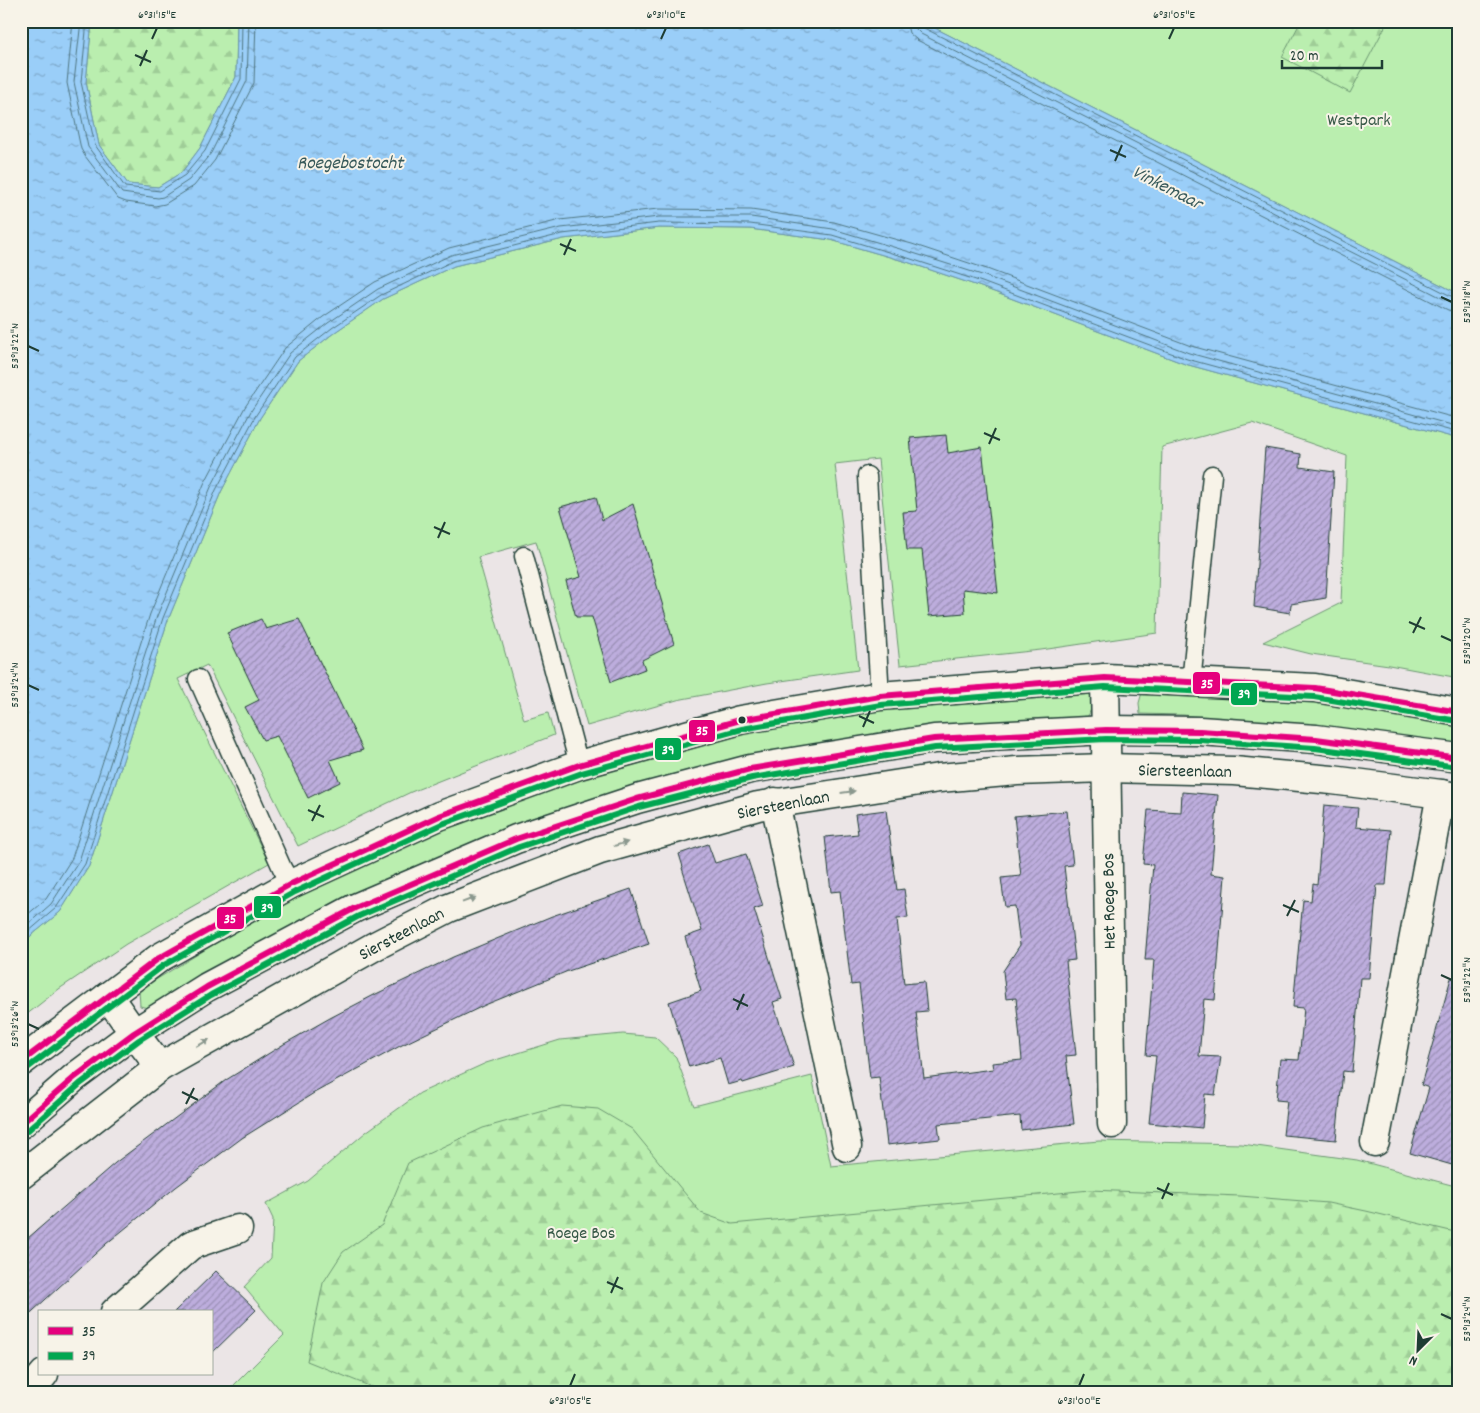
<svg xmlns="http://www.w3.org/2000/svg" width="1480" height="1413" font-family="Dekko,sans-serif">
	<style>
		.green { fill: #baeeaf; stroke: #6c9672 }
		.forest { fill: url(#forest-firs); stroke: #6c9672 }
		.water { fill: url(#water-ripples); stroke: #6994aa }
		.lines { fill: none; stroke-linecap: round; stroke-linejoin: round }
		.shore { stroke: #507782; stroke-width: 1 }
		.building { fill: url(#building-hatch); stroke: #1f3d34 }
		.service-casing { stroke: #1f3d34; stroke-width: 21 }
		.minor-casing { stroke: #1f3d34; stroke-width: 31 }
		.secondary-casing { stroke: #1f3d34; stroke-width: 31 }
		.service { stroke: #f7f3e8; stroke-width: 18 }
		.minor { stroke: #f7f3e8; stroke-width: 28 }
		.secondary { stroke: #f7f3e8; stroke-width: 28 }
		.bus-1-casing { stroke: #f7f3e8; stroke-width: 10 }
		.bus-2-casing { stroke: #f7f3e8; stroke-width: 10 }
		.bus-1 { stroke: #e5007d; stroke-width: 6 }
		.bus-2 { stroke: #00a651; stroke-width: 6 }
		.oneway { fill: #8b988e }
		.ticks { fill: none; stroke: #1f3d34; stroke-width: 2 }
		.bus-dot { fill: #1f3d34; stroke: #f7f3e8; stroke-width: 2 }
		.labels { text-anchor: middle; stroke-width: 4; stroke-linejoin: round; paint-order: stroke }
		.park-label { font-size: 18px; fill: #365846; stroke: #f7f3e8 }
		.street-label { font-size: 18px; fill: #1f3d34; stroke: #f7f3e8 }
		.water-label { font-size: 19px; font-style: italic; fill: #385a5b; stroke: #f7f3e8 }
		.line-badge { stroke: #f7f3e8; stroke-width: 2 }
		.badge-label { font-size: 14px; text-anchor: middle; font-weight: bold; fill: #fff }
		.neatline { fill: none; stroke: #1f3d34; stroke-width: 2 }
		.ticks-label { font-size: 12px; text-anchor: middle; fill: #1f3d34 }
	</style>
	<defs>
		<pattern id="forest-firs" width="22" height="20" patternUnits="userSpaceOnUse" patternTransform="scale(1.25)"><rect width="22" height="20" fill="#baeeaf"/><path d="M5 1l3.5 6h-7zM16 11l3.5 6h-7z" fill="#9fcd97"/></pattern>
		<pattern id="water-ripples" width="26" height="14" patternUnits="userSpaceOnUse" patternTransform="scale(1.25)"><rect width="26" height="14" fill="#9acef8"/><path d="M2 4q2-2 4 0t4 0M15 11q2-2 4 0t4 0" fill="none" stroke="#7da8ca"/></pattern>
		<pattern id="building-hatch" width="6" height="6" patternUnits="userSpaceOnUse" patternTransform="scale(1.25)"><rect width="6" height="6" fill="#bdaddd"/><path d="M-1 1l2-2M0 6l6-6M5 7l2-2" fill="none" stroke="#998eb4"/></pattern>
	</defs>
	<rect width="100%" height="100%" fill="#ebe5e6"/>
	<filter id="ink" filterUnits="userSpaceOnUse"><feTurbulence type="fractalNoise" baseFrequency=".02" numOctaves="2"/><feDisplacementMap in="SourceGraphic" scale="10" xChannelSelector="R" yChannelSelector="G"/><feConvolveMatrix kernelMatrix="1 2 1 2 8 2 1 2 1" color-interpolation-filters="sRGB"/></filter>
	<g filter="url(#ink)">
		<g class="green">
			<path d="M921,21H1459V294Z"/>
			<path d="M659,228L750,229L831,240L907,262L981,287L1185,364L1459,439V678L1389,665L1311,654L1263,642L1341,603L1347,456L1252,423L1162,447L1157,633L1041,650L900,665L878,459L835,464L858,670L767,683L677,700L587,726L536,541L478,557L524,720L548,713L554,735L411,792L298,846L207,665L178,679L269,863L126,944L59,989L21,1019V944L60,912L89,866L168,620L221,492L260,418L298,361L335,332L383,299L454,266L563,239Z"/>
			<path d="M1086,688C1094,698 1093,707 1087,718L1051,719L945,729L694,773L155,1010L140,1006L139,990L257,918L342,871L434,828L576,775L688,743L861,710Z"/>
			<path d="M1143,689L1303,697L1459,721V748L1306,726L1183,715L1140,714L1139,703Z"/>
			<path d="M623,1034L655,1037L676,1057L694,1106L812,1076L831,1166L1099,1141L1242,1144L1357,1160L1459,1187V1392H227L284,1335L244,1287L271,1258L273,1219L266,1204L308,1181L366,1132L420,1093L486,1063L560,1040Z"/>
		</g>
		<g class="forest">
			<path d="M92,21H237L236,77L200,148L182,172L158,187L128,184L99,145L86,82Z"/>
			<path d="M1301,21H1388L1350,93L1282,57Z"/>
			<path d="M562,1106L598,1109L632,1129L701,1213L732,1224L1090,1190L1240,1196L1328,1203L1366,1211L1459,1233V1392H384L307,1361L323,1283L343,1252L382,1225L408,1163L483,1128Z"/>
		</g>
		<path class="water" d="M21,21H92L86,82L99,145L128,184L158,187L182,172L200,148L236,77L237,21H921L1459,294V439L1185,364L981,287L907,262L831,240L750,229L659,228L563,239L454,266L383,299L335,332L298,361L260,418L221,492L168,620L89,866L60,912L21,944Z"/>
		<g class="lines">
			<g class="shore">
				<path d="M73,21L67,83L81,149L85,156L118,199L126,202L155,206L165,204L194,186L215,160L254,83L256,21"/>
				<path d="M81,21L74,82L88,147L122,193L158,198L163,197L189,180L211,153L247,81L249,21"/>
				<path d="M87,21L81,82L95,145L125,187L160,191L185,175L205,151L241,79L242,21"/>
				<path d="M906,21L909,33L917,40L1448,310L1459,312"/>
				<path d="M914,21L915,28L921,34L1452,303L1459,305"/>
				<path d="M920,21L921,25L924,28L1455,298H1459"/>
				<path d="M21,920L46,899L72,858L150,614L204,484L245,407L285,348L323,317L375,282L449,248L560,220L658,209L751,210L834,222L912,244L987,269L1191,346L1459,419"/>
				<path d="M21,930L51,904L79,861L157,616L211,487L251,411L290,353L328,323L378,289L451,255L561,228L659,217H751L833,229L910,252L985,276L1189,353L1459,427"/>
				<path d="M21,938L56,908L85,864L163,618L216,490L256,415L295,357L332,328L381,295L453,261L562,234L659,223L750,224L832,235L908,258L982,282L1187,359L1459,433"/>
			</g>
		</g>
		<g class="building">
			<path d="M946,435L948,453L982,447L998,593L963,589L965,613L929,616L922,550H907L903,512L917,511L910,438Z"/>
			<path d="M1265,448L1301,454L1300,467L1334,472L1326,598L1291,604L1290,613L1254,607Z"/>
			<path d="M596,497L602,520L633,504L674,644L642,660L645,669L611,682L592,617H576L566,581L581,577L560,507Z"/>
			<path d="M261,619L266,629L299,619L363,750L330,760L340,782L308,798L277,736L263,740L245,707L259,700L227,633Z"/>
			<path d="M1182,792L1218,795L1211,874L1225,876L1215,1000L1204,999L1199,1056L1221,1057L1215,1095L1205,1094L1202,1128L1149,1123L1156,1056L1146,1055L1154,960H1145L1153,865L1143,864L1148,810L1181,812Z"/>
			<path d="M1324,805L1358,808L1356,827L1391,830L1386,885H1377L1369,978H1360L1352,1072L1343,1071L1336,1140L1283,1135L1287,1101L1276,1100L1280,1059L1299,1060L1304,1008L1293,1007L1303,900L1311,901L1313,884L1317,885Z"/>
			<path d="M886,810L897,890L904,889L908,918L897,919L904,984L924,982L927,1011L916,1012L924,1078L993,1069L992,1063L1022,1060L1016,998L1006,999L1003,971L1020,945L1015,906L1005,907L1001,878L1021,876L1014,816L1067,811L1073,865L1064,866L1075,960L1066,961L1076,1055L1066,1056L1074,1124L1021,1130L1020,1116L938,1124L940,1139L887,1145L879,1077L870,1078L859,984L851,985L840,891L831,892L825,837L858,834L855,814Z"/>
			<path d="M708,844L715,863L746,854L763,906L754,909L782,999L773,1002L794,1067L743,1083L742,1081L728,1085L720,1058L689,1067L669,1002L701,991L685,937L702,931L682,868L683,867L679,854Z"/>
			<path d="M631,889L649,944L568,971L485,1005L400,1046L314,1093L242,1138L176,1187L106,1244L21,1322V1244L115,1163L226,1080L284,1044L330,1018L376,994L453,957L552,916Z"/>
			<path d="M1451,978L1459,979V1167L1410,1153L1429,1088L1421,1085Z"/>
			<path d="M216,1271L256,1310L211,1354V1312H174Z"/>
		</g>
		<g class="lines">
			<defs>
				<g id="service">
					<path d="M867,476L880,696"/>
					<path d="M524,556L579,765"/>
					<path d="M198,679L282,868L291,884"/>
					<path d="M1191,683L1212,475"/>
				</g>
				<g id="minor">
					<path d="M1105,678L1112,1124"/>
					<path d="M775,802L847,1147"/>
					<path d="M108,996L134,1033L160,1067"/>
					<path d="M1375,1142L1441,794"/>
					<path d="M21,1175L160,1067L375,946L449,908L600,850L758,806L939,778L1017,771L1106,768L1234,771L1332,780L1441,794L1459,798"/>
					<path d="M115,1312L191,1245L238,1229"/>
					<path d="M29,1392L44,1374"/>
				</g>
				<g id="secondary">
					<path d="M21,1062L159,958L291,884L439,816L579,765L740,720L880,696L1105,678L1315,688L1459,712"/>
					<path d="M21,1124L75,1077L134,1033L207,987L355,908L516,839L637,799L750,769L934,739L1106,730L1200,731L1316,739L1459,758"/>
				</g>
			</defs>
			<use href="#service" class="service-casing"/>
			<use href="#minor" class="minor-casing"/>
			<use href="#secondary" class="secondary-casing"/>
			<use href="#service" class="service"/>
			<use href="#minor" class="minor"/>
			<use href="#secondary" class="secondary"/>
			<defs>
				<g id="bus-1">
					<path d="M21,1062L159,958L291,884L439,816L579,765L740,720L880,696L1105,678L1315,688L1459,712"/>
					<path d="M21,1124L75,1077L134,1033L207,987L355,908L516,839L637,799L750,769L934,739L1106,730L1200,731L1316,739L1459,758"/>
				</g>
				<g id="bus-2">
					<path d="M26,1069L164,965L295,892L442,824L582,773L742,729L881,705L1105,687L1314,697L1458,721"/>
					<path d="M27,1131L80,1084L139,1040L211,995L359,916L519,847L639,807L752,778L935,748L1106,739L1200,740L1315,748L1458,767"/>
				</g>
			</defs>
			<use href="#bus-1" class="bus-1-casing"/>
			<use href="#bus-2" class="bus-2-casing"/>
			<use href="#bus-1" class="bus-1"/>
			<use href="#bus-2" class="bus-2"/>
		</g>
		<defs><path id="oneway-solid" d="M-6-.8H1V-3.2L6.5 0L1 3.2V.8H-6Z" transform="scale(1.25)"/></defs>
		<g class="oneway">
			<use href="#oneway-solid" transform="translate(848 792) rotate(-8)"/>
			<use href="#oneway-solid" transform="translate(621 844) rotate(-16)"/>
			<use href="#oneway-solid" transform="translate(469 900) rotate(-21)"/>
			<use href="#oneway-solid" transform="translate(203 1043) rotate(-29)"/>
		</g>
	</g>
	<path class="ticks" d="M152,39L157,28M661,39L666,28M1169,39L1174,28M135,55L151,62M140,66L147,50M1110,150L1126,157M1115,161L1122,145M560,244L576,251M564,255L571,239M1441,297L1452,302M28,346L39,351M984,433L1000,440M989,444L996,428M434,527L450,534M438,538L445,522M1409,622L1425,629M1413,633L1421,617M1441,636L1452,641M28,685L39,690M859,716L874,723M863,727L870,711M308,810L324,817M312,821L320,805M1283,905L1299,912M1287,916L1295,900M1441,975L1452,980M733,999L748,1006M737,1010L744,994M28,1024L39,1029M182,1092L198,1100M186,1104L194,1088M1157,1188L1173,1195M1162,1199L1169,1183M607,1282L623,1289M611,1293L618,1277M1441,1314L1452,1319M570,1386L575,1374M1079,1386L1084,1374"/>
	<circle class="bus-dot" cx="742" cy="720" r="4.5"/>
	<g class="labels">
		<g class="park-label">
			<text x="1359" y="125">Westpark</text>
			<text x="581" y="1238">Roege Bos</text>
		</g>
		<g class="street-label">
			<text transform="translate(1185 770) rotate(1)" y="6">Siersteenlaan</text>
			<text transform="translate(783 804) rotate(-11)" y="6">Siersteenlaan</text>
			<text transform="translate(1108 901) rotate(-91)" y="6">Het Roege Bos</text>
			<text transform="translate(401 933) rotate(-28)" y="6">Siersteenlaan</text>
		</g>
		<g class="water-label">
			<text x="350" y="168">Roegebostocht</text>
			<text transform="translate(1168 186) rotate(27)" y="7">Vinkemaar</text>
		</g>
	</g>
	<g class="line-badge">
		<rect x="1192" y="671" width="29" height="24" rx="5" fill="#e5007d"/>
		<rect x="1230" y="682" width="28" height="24" rx="5" fill="#00a651"/>
		<rect x="688" y="719" width="28" height="24" rx="5" fill="#e5007d"/>
		<rect x="654" y="737" width="28" height="24" rx="5" fill="#00a651"/>
		<rect x="253" y="895" width="29" height="24" rx="5" fill="#00a651"/>
		<rect x="216" y="906" width="29" height="24" rx="5" fill="#e5007d"/>
	</g>
	<g class="badge-label">
		<text x="1207" y="688">35</text>
		<text x="1244" y="698">39</text>
		<text x="702" y="735">35</text>
		<text x="668" y="754">39</text>
		<text x="267" y="912">39</text>
		<text x="230" y="923">35</text>
	</g>
	<rect width="1480" height="1413" fill="none" stroke="#f7f3e8" stroke-width="55"/>
	<rect x="38" y="1310" width="175" height="65" fill="#f7f3e8" stroke="#a1aaa0"/>
	<rect x="48" y="1327" width="25" height="8" fill="#e5007d" stroke="#a1aaa0"/>
	<text x="82" y="1336" font-size="15" fill="#1f3d34">35</text>
	<rect x="48" y="1352" width="25" height="8" fill="#00a651" stroke="#a1aaa0"/>
	<text x="82" y="1360" font-size="15" fill="#1f3d34">39</text>
	<g transform="translate(1418 1350) rotate(204)" stroke="#f7f3e8" stroke-width="4" paint-order="stroke">
	<path d="M0-4L9 19L0 12L-9 19Z" fill="#1f3d34"/>
	<text y="-8" font-size="14" font-weight="bold" text-anchor="middle" fill="#1f3d34">N</text>
	</g>
	<path d="M1282 60v8h100v-8" fill="none" stroke="#1f3d34" stroke-width="2.5"/>
	<text x="1290" y="60" font-size="15" fill="#1f3d34" stroke="#f7f3e8" stroke-width="4" paint-order="stroke">20 m</text>
	<rect x="28" y="28" width="1424" height="1358" class="neatline"/>
	<g class="ticks-label">
		<text x="157" y="18">6°31'15"E</text>
		<text x="666" y="18">6°31'10"E</text>
		<text x="1174" y="18">6°31'05"E</text>
		<text transform="translate(1466 302) rotate(-90)" y="4">53°13'18"N</text>
		<text transform="translate(14 346) rotate(-90)" y="4">53°13'22"N</text>
		<text transform="translate(1466 641) rotate(-90)" y="4">53°13'20"N</text>
		<text transform="translate(14 685) rotate(-90)" y="4">53°13'24"N</text>
		<text transform="translate(1466 980) rotate(-90)" y="4">53°13'22"N</text>
		<text transform="translate(14 1024) rotate(-90)" y="4">53°13'26"N</text>
		<text transform="translate(1466 1319) rotate(-90)" y="4">53°13'24"N</text>
		<text x="570" y="1404">6°31'05"E</text>
		<text x="1079" y="1404">6°31'00"E</text>
	</g>
</svg>
